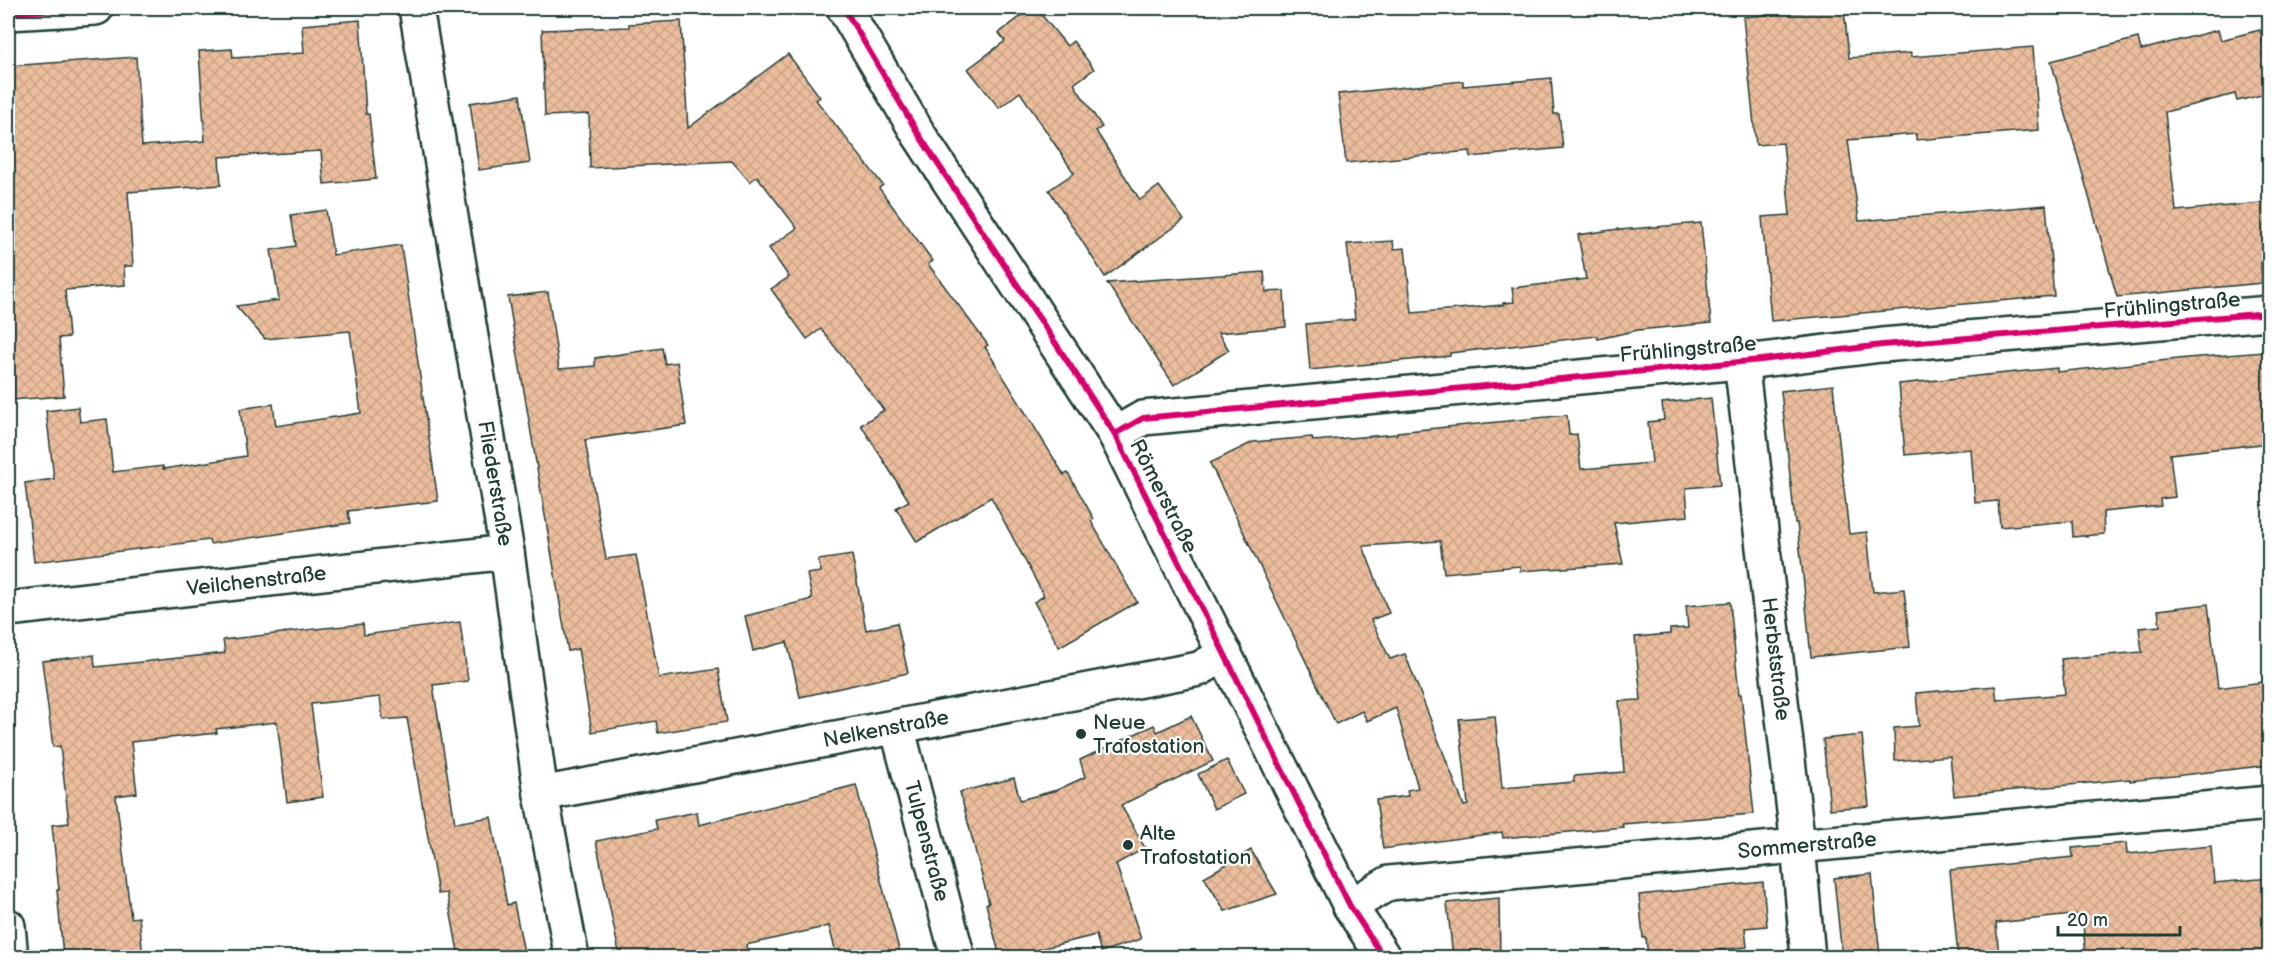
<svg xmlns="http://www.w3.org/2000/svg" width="2277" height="965" font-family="'Balsamiq Sans',sans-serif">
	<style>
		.building { fill: url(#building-cross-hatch); stroke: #1f3d34; stroke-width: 1.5 }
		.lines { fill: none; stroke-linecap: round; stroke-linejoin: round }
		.street-casing { stroke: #1f3d34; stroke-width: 38 }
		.secondary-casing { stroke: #1f3d34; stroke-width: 38 }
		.street { stroke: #fff; stroke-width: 33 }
		.secondary { stroke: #fff; stroke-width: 33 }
		.cycleway-casing { stroke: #fff; stroke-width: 10 }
		.cycleway { stroke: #d6006c; stroke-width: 6 }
		.poi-dot { fill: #1f3d34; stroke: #fff; stroke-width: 2 }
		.labels { text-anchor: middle; stroke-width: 4.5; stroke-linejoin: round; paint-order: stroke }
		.street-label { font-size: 21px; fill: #1f3d34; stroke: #fff }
		.poi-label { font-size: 21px; fill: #1f3d34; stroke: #fff; text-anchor: start }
	</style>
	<defs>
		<pattern id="building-cross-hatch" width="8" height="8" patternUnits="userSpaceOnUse" patternTransform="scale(1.5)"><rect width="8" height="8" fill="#ecbd9d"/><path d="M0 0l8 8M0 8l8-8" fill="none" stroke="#caa388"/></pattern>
	</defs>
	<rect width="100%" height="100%" fill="#fff"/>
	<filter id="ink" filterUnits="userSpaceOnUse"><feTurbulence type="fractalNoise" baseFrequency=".0167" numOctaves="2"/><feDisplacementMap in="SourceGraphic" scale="12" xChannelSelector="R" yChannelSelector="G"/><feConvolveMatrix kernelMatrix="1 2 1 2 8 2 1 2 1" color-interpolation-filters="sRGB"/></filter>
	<g filter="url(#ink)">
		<g class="building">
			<path d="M1032,8H1036L1067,46L1073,41L1094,69L1074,84L1102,127L1096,131L1140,200L1159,186L1184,220L1105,277L1049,190L1074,173L1020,92L999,108L968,69L1005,41L999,33Z"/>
			<path d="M1844,8L1849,58L1911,53V57L2033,47L2039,130L1916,140V134L1848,140L1859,221L2046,205L2054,296L1771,321L1762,217L1790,215L1783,143L1756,145L1743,17Z"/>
			<path d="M360,20L366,114H369L376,179L324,184L321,151L219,157L221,185L128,192L133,266H124L125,285L65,290L69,337L59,338L64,396L11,400L8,360V342H11L8,302V66L136,57L142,146L205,141L199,51L232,49L233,58L304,53L302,25Z"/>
			<path d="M681,21L688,128L788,54L820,97L816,100L883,185L879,188L933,261L928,264L988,345L985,347L1064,475L1068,473L1094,519L1091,521L1137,602L1059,647L1034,602L1044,596L991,497L917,542L896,508L909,501L861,425L884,410L821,329L807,339L771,289L789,277L769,248L797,228L757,176L750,182L732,161L590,168L589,114L545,116L542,30L629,27V24Z"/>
			<path d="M2218,30L2221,40L2260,30L2270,66V93L2237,101L2235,94L2165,112L2176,211L2270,202V236H2265L2267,263H2261L2262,283L2117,297L2051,61L2138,38L2141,50Z"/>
			<path d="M1551,78L1554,114H1559L1563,148L1471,157L1470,151L1346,163L1338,94L1463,81V86Z"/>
			<path d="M520,95L530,163L479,170L470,103Z"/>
			<path d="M326,210L333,255L401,245L438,501L348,511L350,523L210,544L209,540L34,562L25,483L54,479L46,411L78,407L80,422L107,419L113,472L163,466V469L246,456L240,409L273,404L276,426L361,413L350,331L265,339L236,306L279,300L271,250L296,246L291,215Z"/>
			<path d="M1701,223L1711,323L1638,330L1598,339L1597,336L1450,353V356L1310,370L1306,324L1355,319L1347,244L1393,241L1394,249L1405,248L1412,313L1503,305V303L1514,302L1512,288L1586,279L1578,235L1618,229L1619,230Z"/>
			<path d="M1264,272L1266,292L1284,291L1286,327L1218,333L1229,350L1174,385L1107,283Z"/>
			<path d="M548,292L559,369L595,366V358L662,348L665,364L677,362L686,425L585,440L606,559L636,555L659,678L718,669L727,722L658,733L656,721L592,732L578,649L568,651L508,297Z"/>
			<path d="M2265,352L2270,405V443L2170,454L2175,497L2160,499L2161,506L2103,512L2104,534L2073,537L2072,521L2000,527L1998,501L1975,503L1971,449L1905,455L1899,384L2057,368V372L2187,358Z"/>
			<path d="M1833,385L1849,534L1867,532L1873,592L1904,589L1910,647L1811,657L1803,576L1797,523H1795L1781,391Z"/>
			<path d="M1711,398L1720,485L1686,488L1688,516L1614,523L1623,564L1520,571V566L1444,573L1440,541L1363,546L1389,613L1371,620L1390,659L1405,654L1464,806L1468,805L1459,719L1495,716L1502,788L1574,782V776L1624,772L1619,701L1641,700L1635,637L1670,634V629L1688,628L1686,606L1730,602L1739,694H1741L1754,814L1622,824L1623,827L1503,838L1502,832L1383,849L1376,800L1408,796L1407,790L1418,788L1396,708L1367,721L1362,711L1336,724L1210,463L1253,442L1312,437L1313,441L1397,434V432L1567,415L1569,435L1577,434L1581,469L1652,463L1648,422L1664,420L1662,403Z"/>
			<path d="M852,555L866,630L897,623L908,673L800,697L787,642L753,651L745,616L812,599L807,574L821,572L818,560Z"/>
			<path d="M2208,604L2218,688L2270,681V765L2130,781V779L1954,796L1950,756L1895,761L1894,728L1919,726L1916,693L1995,686L1997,700L2065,694L2061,659L2142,652L2139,628L2160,626L2158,610Z"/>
			<path d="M460,622L468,681L433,685L455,823L491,817L507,905L514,903L525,957H459L447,893L438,894L407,718L383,720L380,697L311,704L323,797L287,802L277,722L216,729L217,733L131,742L137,793L116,796L131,918L139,917L143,957H63L57,890H59L52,825L69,823L60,746L53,747L42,661L94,655L95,667L225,653L223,640L315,629L363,624L364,635Z"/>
			<path d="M1191,716L1213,761L1121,805L1145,848L1116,864L1141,939L1101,952L1096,935L1008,957H1000L986,904L989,903L960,792L1014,778L1020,800L1057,790L1085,777L1080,760L1154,725L1157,732Z"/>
			<path d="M1862,735L1869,806L1830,809L1823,739Z"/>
			<path d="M1227,760L1244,794L1214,809L1198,774Z"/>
			<path d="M856,785L901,957H837L829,926L746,945L749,957H620L596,841L657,829L655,820L697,812L699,825Z"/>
			<path d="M2126,843L2127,854L2211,846L2214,883L2270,878V957H2086L2082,914L1996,923L1999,957H1958L1950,870L2073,857L2072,848Z"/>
			<path d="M1251,850L1277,894L1225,911L1204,877Z"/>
			<path d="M1872,874L1880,957H1842L1834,878Z"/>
			<path d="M1763,882L1767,926L1745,928L1747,947L1648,957L1646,938H1643L1639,895Z"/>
			<path d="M1499,898L1500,957H1453L1447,903Z"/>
		</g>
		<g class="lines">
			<defs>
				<g id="street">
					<path id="s1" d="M416,8L507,552L541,794L572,958"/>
					<path d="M8,13L96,8"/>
					<path id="s2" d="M1741,361L1798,845L1808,958"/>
					<path d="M1115,434L1143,418L1761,360L1882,345L2270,313"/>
					<path id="s3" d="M8,609L507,552"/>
					<path id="s4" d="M897,727L958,958"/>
					<path id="s5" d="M541,794L1199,669L1225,654"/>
					<path id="s6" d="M1350,906L1389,883L2270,803"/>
					<path d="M8,926L11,958"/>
				</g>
				<path id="secondary" d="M844,8L919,135L1115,434L1350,906L1384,958"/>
			</defs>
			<use href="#street" class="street-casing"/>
			<use href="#secondary" class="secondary-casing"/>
			<use href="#street" class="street"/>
			<use href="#secondary" class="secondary"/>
			<defs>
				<g id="cycleway">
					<path d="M844,8L919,135L1115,434L1350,906L1384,958"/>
					<path d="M8,13L96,8"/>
					<path d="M1115,434L1143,418L1761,360L1882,345L2270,313"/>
				</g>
			</defs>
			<use href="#cycleway" class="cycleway-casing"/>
			<use href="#cycleway" class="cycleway"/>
		</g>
	</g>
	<g class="poi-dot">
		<circle cx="1081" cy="734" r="6"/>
		<circle cx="1128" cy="845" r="6"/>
	</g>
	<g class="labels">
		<g class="street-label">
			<text transform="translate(2172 305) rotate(-5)" y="7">Frühlingstraße</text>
			<text transform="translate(1688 349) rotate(-5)" y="7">Frühlingstraße</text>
			<text dy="7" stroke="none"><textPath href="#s1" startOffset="482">Fliederstraße</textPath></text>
			<text transform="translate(1164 496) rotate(63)" y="7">Römerstraße</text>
			<text dy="7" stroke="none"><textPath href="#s3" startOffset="250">Veilchenstraße</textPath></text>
			<text dy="7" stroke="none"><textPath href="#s2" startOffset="300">Herbststraße</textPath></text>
			<text dy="7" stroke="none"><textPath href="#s5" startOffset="351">Nelkenstraße</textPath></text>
			<text dy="7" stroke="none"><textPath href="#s4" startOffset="118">Tulpenstraße</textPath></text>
			<text dy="7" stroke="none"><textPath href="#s6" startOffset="465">Sommerstraße</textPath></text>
		</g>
		<g class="poi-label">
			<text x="1093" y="729">Neue<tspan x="1093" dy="24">Trafostation</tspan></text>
			<text x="1140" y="840">Alte<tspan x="1140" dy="24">Trafostation</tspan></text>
		</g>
	</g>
	<rect width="2277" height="965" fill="none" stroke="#fff" stroke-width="30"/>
	<rect x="15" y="15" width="2247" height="935" fill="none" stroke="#1f3d34" stroke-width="2" filter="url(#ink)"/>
	<path d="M2058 926v9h122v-9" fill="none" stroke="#1f3d34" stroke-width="3"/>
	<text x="2067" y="926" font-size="18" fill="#1f3d34" stroke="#ffffff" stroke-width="4.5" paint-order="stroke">20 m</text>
</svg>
